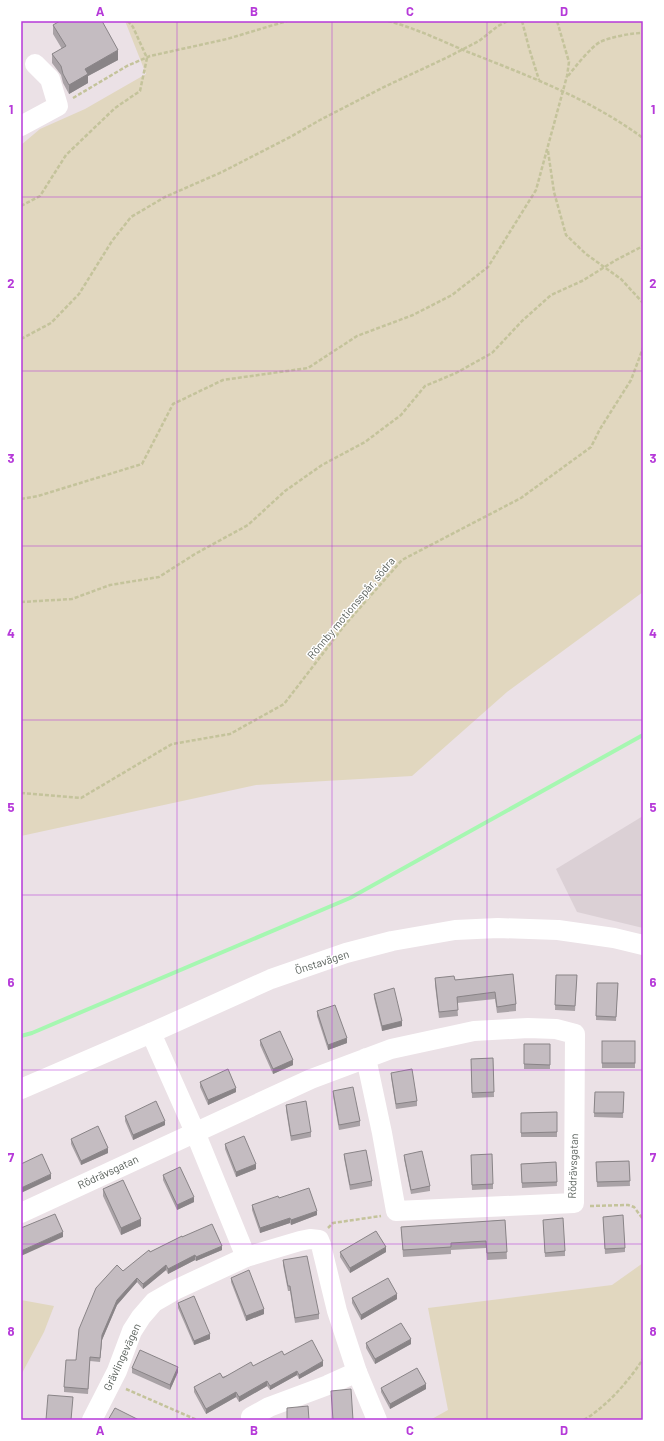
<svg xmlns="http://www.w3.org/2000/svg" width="664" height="1441" font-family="Barlow,sans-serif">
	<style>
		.education { fill: #dbd0d5 }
		.green { fill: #e1d7bf }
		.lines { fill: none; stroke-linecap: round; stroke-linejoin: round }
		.stream { stroke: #a6f7b1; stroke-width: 4 }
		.path { stroke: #c4c39b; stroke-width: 2.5; stroke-dasharray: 4 2; stroke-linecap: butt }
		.minor { stroke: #fff; stroke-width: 20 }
		.wall { fill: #a9a2a6 }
		.shaded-wall { fill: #898487 }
		.building { fill: #c4bcc1; stroke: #898487 }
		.grid { fill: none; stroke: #b63ad9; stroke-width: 1; stroke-opacity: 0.55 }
		.labels { text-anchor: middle; stroke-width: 3; stroke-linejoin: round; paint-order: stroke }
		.street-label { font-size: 11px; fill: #5a615c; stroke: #fff }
		.neatline { fill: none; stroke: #b63ad9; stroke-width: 1.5 }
		.grid-label { font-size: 13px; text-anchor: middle; font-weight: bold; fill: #b63ad9 }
	</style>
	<rect width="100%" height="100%" fill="#ebe1e6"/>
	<path class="education" d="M643,816V928L577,912L556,869Z"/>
	<g class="green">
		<path d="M125,21H643V592L507,692L412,776L256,785L21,836V145L40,129L85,109L146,74Z"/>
		<path d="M643,1263V1420H430L448,1410L428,1308L612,1285Z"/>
		<path d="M21,1300L54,1306L44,1332L21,1375Z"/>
	</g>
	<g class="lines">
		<path class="stream" d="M21,1036L32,1033L350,898L643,735"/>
		<g class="path">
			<path d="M388,21C415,28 442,41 468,52C529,76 590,99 643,138"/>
			<path d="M522,21L529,48L539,80"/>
			<path d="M568,76C575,67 591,47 600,42C610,37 632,33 643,33"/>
			<path d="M73,98L127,66L150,56L227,39L287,21"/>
			<path d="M548,151L554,192L566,235L586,254L621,279L643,303"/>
			<path d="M21,206L40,196L66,155L115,108L140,91L147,58L133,27L128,21"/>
			<path d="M21,339L51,323L79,294L112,241L131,217L165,197L222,172L292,136L320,120L386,86L446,58L479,41L498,26L508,21"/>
			<path d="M21,499L38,496L142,464L173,404L223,380L308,368L357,336L413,315L452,295L488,267L536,190L567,76L569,62L557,21"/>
			<path d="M21,602L72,599L110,585L159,577L195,554L248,525L285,491L322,465L365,442L401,415L425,386L456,373L492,353L522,321L551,295L582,281L616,260L643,246"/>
			<path d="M21,793L81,798L172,744L230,734L284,704L344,626L402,560L521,498L591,447L600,429L631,380L643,348"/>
			<path d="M590,1206L628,1205L634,1207L643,1219"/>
			<path d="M328,1228L333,1223L381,1216"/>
			<path d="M126,1389L197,1420"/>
			<path d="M584,1420C608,1405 628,1382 643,1359"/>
		</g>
		<g class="minor">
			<path d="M21,126L58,106L50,79L35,64"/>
			<path d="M151,1033L195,1132L246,1257"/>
			<path d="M21,1089L151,1033L271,979L346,953L392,941L455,930L498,928L558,930L614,938L643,945"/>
			<path d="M21,1213L311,1079L391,1049L474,1031L528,1028L556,1029L575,1034L574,1203L396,1211L382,1133L366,1058"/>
			<path d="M251,1417L269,1407L328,1385L357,1372"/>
			<path d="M92,1420L117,1371L132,1331L141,1317L154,1302L175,1290L246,1257L300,1241L310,1239L319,1240L321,1245L337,1311L357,1372L377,1420"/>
		</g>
	</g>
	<g class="wall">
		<path d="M53,25L118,60L88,76V83L69,94L63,83L61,75L52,63V54L62,49L53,34Z"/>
		<path d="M513,974L516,1004V1011L497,1013L495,999L457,1003L458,1016L439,1018L435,985V978L455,980Z"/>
		<path d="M556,975H577L575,1011L555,1010Z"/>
		<path d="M597,983H618L616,1021L596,1020Z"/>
		<path d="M374,994L402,1026L382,1031L374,998Z"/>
		<path d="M317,1011L347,1043L328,1050L317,1016Z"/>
		<path d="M260,1040L293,1065L273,1074L260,1045Z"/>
		<rect x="602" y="1041" width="33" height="27"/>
		<rect x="524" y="1044" width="26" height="25"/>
		<path d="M493,1058L494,1097L472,1098L471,1059Z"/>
		<path d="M391,1073L417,1101V1106L396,1109L391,1077Z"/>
		<path d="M200,1082L236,1092L208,1105L200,1087Z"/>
		<path d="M333,1091L360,1121V1126L339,1130L333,1096Z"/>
		<path d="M595,1092H624L623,1118L594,1117Z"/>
		<path d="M286,1105L311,1132V1137L291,1141L286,1110Z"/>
		<path d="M557,1112V1137H521V1113Z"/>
		<path d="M125,1116L165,1125L133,1140L125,1121Z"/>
		<path d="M71,1139L108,1153L81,1165L71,1144Z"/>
		<path d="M225,1144L256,1169L236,1177L225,1149Z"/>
		<path d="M344,1154L372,1181V1186L350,1190L344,1158Z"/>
		<path d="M404,1155L430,1186V1191L411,1194L404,1159Z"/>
		<path d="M471,1159L493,1184V1189L472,1190Z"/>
		<path d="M629,1161L630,1186L597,1187L596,1162Z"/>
		<path d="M556,1162L557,1186L522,1188L521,1164Z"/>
		<path d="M163,1175L194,1202L177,1210L163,1180Z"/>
		<path d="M103,1189L141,1226L121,1235L103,1196Z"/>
		<path d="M279,1198L317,1215L291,1225L290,1223L260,1233L252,1210V1205Z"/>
		<path d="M603,1217L625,1248V1252L605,1254Z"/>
		<path d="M505,1220L507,1259L487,1260L486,1248L451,1250V1254L403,1257L401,1227Z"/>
		<path d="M543,1220L565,1251V1256L545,1257Z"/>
		<path d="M182,1237L222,1250L196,1261L195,1260L168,1274L166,1270L143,1289L137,1282L117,1305L102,1340L100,1362L90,1361L88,1394L64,1392V1387L76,1360L123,1271L150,1252Z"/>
		<path d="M340,1252H386L350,1273L340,1257Z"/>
		<path d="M283,1260L319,1314V1319L295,1323L290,1291H288L283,1265Z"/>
		<path d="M231,1278L264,1314L246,1321L231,1282Z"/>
		<path d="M352,1298L397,1299L361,1320L352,1303Z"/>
		<path d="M178,1303L210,1339L194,1345L178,1308Z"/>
		<path d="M366,1343L411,1344L375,1364L366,1348Z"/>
		<path d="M284,1355L323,1366L299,1379L297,1375L270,1390L267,1386L239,1402L236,1397L206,1414L194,1392V1387Z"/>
		<path d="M132,1368L178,1372L170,1390L132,1373Z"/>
		<path d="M381,1388L426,1389L390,1409L381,1392Z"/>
	</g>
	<g class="shaded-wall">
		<path d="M118,50V60L88,76V83L69,94V85L85,69Z"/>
		<path d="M402,1021V1026L382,1031V1026Z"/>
		<path d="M347,1038V1043L328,1050V1045Z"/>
		<path d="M293,1060V1065L273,1074V1069Z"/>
		<path d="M236,1088V1092L208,1105V1100Z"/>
		<path d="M165,1121V1125L133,1140V1135Z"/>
		<path d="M108,1148V1153L81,1165V1161Z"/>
		<path d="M256,1164V1169L236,1177V1172Z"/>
		<path d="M51,1174V1179L21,1193V1188Z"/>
		<path d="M194,1197V1202L177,1210V1205Z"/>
		<path d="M317,1211V1215L291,1225V1220Z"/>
		<path d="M290,1218V1223L260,1233V1228Z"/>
		<path d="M141,1219V1226L121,1235V1228Z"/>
		<path d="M63,1232V1237L21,1256V1251Z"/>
		<path d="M222,1246V1250L196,1261V1257Z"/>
		<path d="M386,1247V1252L350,1273V1268Z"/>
		<path d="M195,1255V1260L168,1274V1269Z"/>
		<path d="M166,1265V1270L143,1289V1284Z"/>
		<path d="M137,1278V1282L117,1305L102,1340L100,1362L102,1335L117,1300Z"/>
		<path d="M397,1294V1299L361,1320V1315Z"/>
		<path d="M264,1309V1314L246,1321V1316Z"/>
		<path d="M210,1334V1339L194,1345V1341Z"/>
		<path d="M411,1339V1344L375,1364V1359Z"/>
		<path d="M323,1361V1366L299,1379V1375Z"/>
		<path d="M178,1367V1372L170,1390V1385Z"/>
		<path d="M297,1371V1375L270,1390V1386Z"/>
		<path d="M267,1381V1386L239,1402V1397Z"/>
		<path d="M426,1384V1389L390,1409V1404Z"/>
		<path d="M236,1392V1397L206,1414V1409Z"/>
	</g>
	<g class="building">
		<path d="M60,21H102L118,50L85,69L88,74L69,85L63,74L61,66L52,54L66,46L53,25Z"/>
		<path d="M513,974L516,1004L497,1007L495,992L457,997L458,1010L439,1012L435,978L454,976L455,980Z"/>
		<path d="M556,975H577L575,1006L555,1005Z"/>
		<path d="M597,983H618L616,1017L596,1016Z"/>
		<path d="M394,988L402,1021L382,1026L374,994Z"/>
		<path d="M335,1005L347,1038L328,1045L317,1011Z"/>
		<path d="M280,1031L293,1060L273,1069L260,1040Z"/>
		<rect x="602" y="1041" width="33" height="22"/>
		<path d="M524,1044H550V1065L524,1064Z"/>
		<path d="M493,1058L494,1092L472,1093L471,1059Z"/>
		<path d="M228,1069L236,1088L208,1100L200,1082Z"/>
		<path d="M412,1069L417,1101L396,1104L391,1073Z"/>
		<path d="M353,1087L360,1121L339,1125L333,1091Z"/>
		<path d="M595,1092H624L623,1113H594Z"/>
		<path d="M156,1101L165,1121L133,1135L125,1116Z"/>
		<path d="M306,1101L311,1132L291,1136L286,1105Z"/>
		<path d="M557,1112V1132L521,1133V1113Z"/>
		<path d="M98,1126L108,1148L81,1161L71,1139Z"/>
		<path d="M244,1136L256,1164L236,1172L225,1144Z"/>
		<path d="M366,1150L372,1181L350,1185L344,1154Z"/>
		<path d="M422,1151L430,1186L411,1190L404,1155Z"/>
		<path d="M42,1154L51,1174L21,1188V1164Z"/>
		<path d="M492,1154L493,1184L472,1185L471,1155Z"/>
		<path d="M629,1161L630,1181L597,1182L596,1162Z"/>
		<path d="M556,1162L557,1182L522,1183L521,1164Z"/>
		<path d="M180,1167L194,1197L177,1205L163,1175Z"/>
		<path d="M123,1180L141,1219L121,1228L103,1189Z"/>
		<path d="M309,1188L317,1211L291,1220L290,1218L260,1228L252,1205L278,1196L279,1198Z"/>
		<path d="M55,1214L63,1232L21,1251V1228Z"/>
		<path d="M623,1215L625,1248L605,1249L603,1217Z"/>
		<path d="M563,1218L565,1251L545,1253L543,1220Z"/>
		<path d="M505,1220L507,1252L487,1253L486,1241L451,1243V1247L403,1250L401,1227Z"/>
		<path d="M212,1224L222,1246L196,1257L195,1255L168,1269L166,1265L143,1284L137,1278L117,1300L102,1335L100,1358L90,1357L88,1389L64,1387L66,1360H76L79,1329L96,1288L117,1265L123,1271L149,1250L150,1252L182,1236V1237Z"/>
		<path d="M376,1231L386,1247L350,1268L340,1252Z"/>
		<path d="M307,1256L319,1314L295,1318L290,1286H288L283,1260Z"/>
		<path d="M249,1270L264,1309L246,1316L231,1278Z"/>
		<path d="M388,1278L397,1294L361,1315L352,1298Z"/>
		<path d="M194,1296L210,1334L194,1341L178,1303Z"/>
		<path d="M401,1323L411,1339L375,1359L366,1343Z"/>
		<path d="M312,1340L323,1361L299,1375L297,1371L270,1386L267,1381L239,1397L236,1392L206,1409L194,1387L220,1373L223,1378L251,1362L253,1366L282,1351L284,1355Z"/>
		<path d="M140,1350L178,1367L170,1385L132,1368Z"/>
		<path d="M417,1368L426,1384L390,1404L381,1388Z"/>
		<path d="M351,1389L353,1420H333L331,1391Z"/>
		<path d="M48,1395L73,1397L71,1420H46Z"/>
		<path d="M308,1406L309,1420H287V1408Z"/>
		<path d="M115,1408L139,1420H108Z"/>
	</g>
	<path class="grid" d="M177,21V1420M332,21V1420M487,21V1420M21,197H643M21,371H643M21,546H643M21,720H643M21,895H643M21,1070H643M21,1244H643"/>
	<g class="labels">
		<g class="street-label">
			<text transform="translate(351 608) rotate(-50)" y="4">Rönnby motionsspår, södra</text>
			<text transform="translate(322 962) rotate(-18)" y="4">Önstavägen</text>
			<text transform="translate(573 1166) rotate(-88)" y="4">Rödrävsgatan</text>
			<text transform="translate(108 1172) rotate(-25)" y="4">Rödrävsgatan</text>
			<text transform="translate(122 1357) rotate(-65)" y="4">Grävlingevägen</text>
		</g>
	</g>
	<rect width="664" height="1441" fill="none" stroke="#ffffff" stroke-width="44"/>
	<rect x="22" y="22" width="620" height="1397" class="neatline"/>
	<g class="grid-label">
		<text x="100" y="16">A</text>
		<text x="254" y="16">B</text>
		<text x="410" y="16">C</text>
		<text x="564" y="16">D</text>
		<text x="11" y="114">1</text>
		<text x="653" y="114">1</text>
		<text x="11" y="288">2</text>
		<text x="653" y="288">2</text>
		<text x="11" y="463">3</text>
		<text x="653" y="463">3</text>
		<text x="11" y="638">4</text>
		<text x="653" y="638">4</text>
		<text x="11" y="812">5</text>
		<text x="653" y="812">5</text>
		<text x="11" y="987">6</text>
		<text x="653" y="987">6</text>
		<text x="11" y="1162">7</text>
		<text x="653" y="1162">7</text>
		<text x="11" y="1336">8</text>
		<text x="653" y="1336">8</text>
		<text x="100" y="1435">A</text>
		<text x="254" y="1435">B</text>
		<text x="410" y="1435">C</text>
		<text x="564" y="1435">D</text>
	</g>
</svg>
